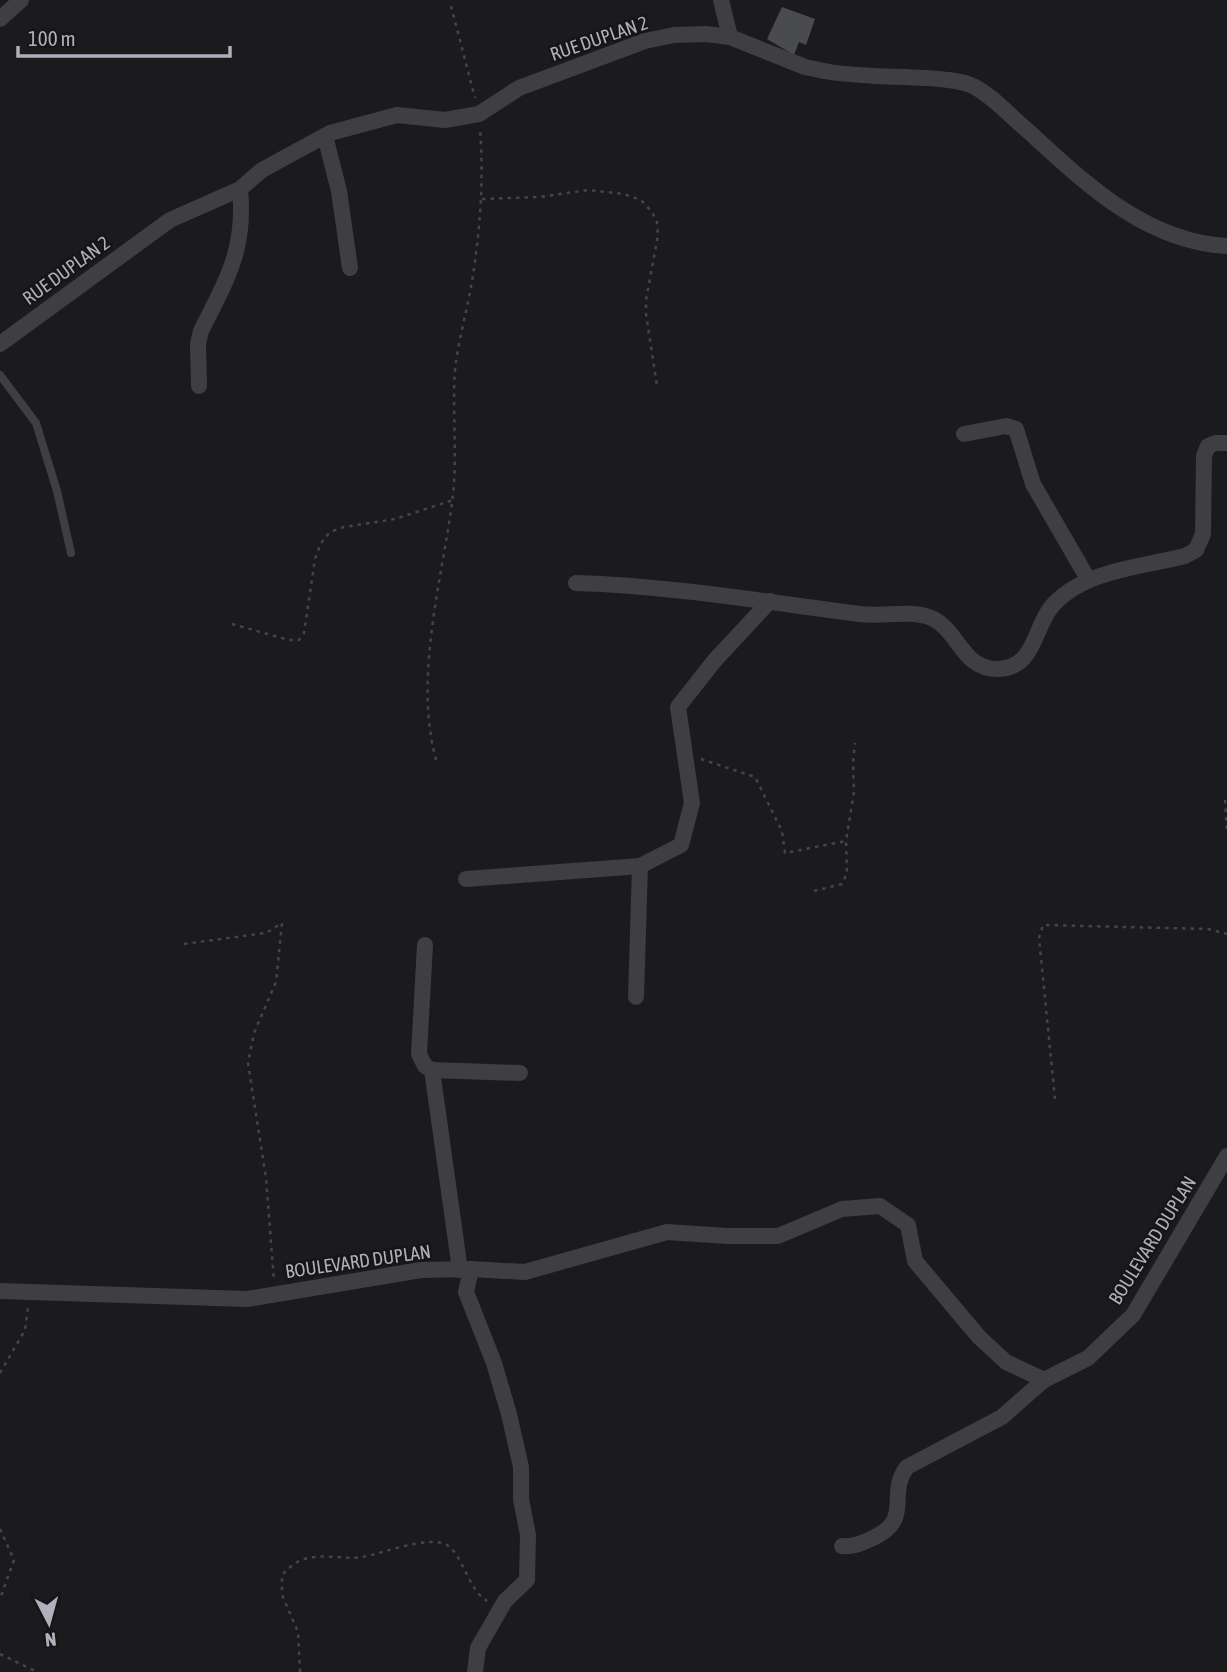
<svg xmlns="http://www.w3.org/2000/svg" width="1227" height="1672" font-family="'Asap Condensed',sans-serif">
	<style>
		.building { fill: #4a4b4e }
		.lines { fill: none; stroke-linecap: round; stroke-linejoin: round }
		.path { stroke: #44454a; stroke-width: 2.5; stroke-dasharray: 3.5 5; stroke-linecap: butt }
		.lane { stroke: #3e3e43; stroke-width: 8 }
		.street { stroke: #3e3e43; stroke-width: 16 }
		.labels { text-anchor: middle; stroke-width: 5; stroke-linejoin: round; paint-order: stroke }
		.street-label { font-size: 19px; fill: #afb0ba; stroke: #161618 }
	</style>
	<rect width="100%" height="100%" fill="#1b1b1d"/>
	<path class="building" d="M782,7L815,19L806,45L799,42L794,55L767,39Z"/>
	<g class="lines">
		<g class="path">
			<path d="M451,6L475,98"/>
			<path d="M482,199L540,197L588,190L624,194L641,200L652,212L657,222L658,235L646,300V314L657,386"/>
			<path d="M232,624L289,640H299L304,633L315,559L321,543L330,532L344,527L395,519L453,500"/>
			<path d="M701,759L755,777L782,831L785,853L846,841"/>
			<path d="M436,760C414,678 441,584 452,503C458,459 452,414 455,370C458,343 466,314 471,287C480,234 484,182 480,129"/>
			<path d="M1225,800L1227,834"/>
			<path d="M814,891L842,884L847,873L846,841L854,792L853,762L855,743"/>
			<path d="M184,944L266,933L282,923L276,982L254,1033L248,1063L266,1178L274,1281"/>
			<path d="M1055,1099L1039,938L1043,925L1208,929L1227,934"/>
			<path d="M0,1373L25,1330L28,1308"/>
			<path d="M0,1529L14,1560L0,1599"/>
			<path d="M0,1654L37,1672"/>
			<path d="M300,1672L298,1632L282,1595V1575C287,1570 293,1564 299,1561C318,1552 343,1560 363,1557C384,1553 428,1535 447,1545C463,1555 467,1588 487,1601"/>
		</g>
		<path class="lane" d="M0,375L36,423L57,491L71,553"/>
		<g class="street">
			<path d="M721,0L730,37"/>
			<path d="M0,19L21,0"/>
			<path d="M325,136L339,191L350,268"/>
			<path d="M0,344L170,220L240,189L262,170L330,133L397,115L445,120L479,114L519,88L645,41L674,35L706,34L730,37L805,67L824,71C857,77 892,76 926,78C941,79 959,80 973,86C993,96 1010,116 1027,130C1084,182 1145,242 1227,246"/>
			<path d="M199,386L198,344L201,331C227,279 246,249 240,189"/>
			<path d="M964,434L1006,426L1016,429L1033,484L1088,579"/>
			<path d="M576,583C672,586 766,602 860,614C882,617 908,610 929,617C959,628 960,669 998,669C1036,668 1033,627 1053,605C1085,570 1141,567 1185,556L1196,550L1203,534L1204,456L1208,446L1216,443H1227"/>
			<path d="M466,879L640,866L681,845L692,803L678,707L715,660L770,601"/>
			<path d="M425,945L419,1054L425,1066L432,1070L460,1270"/>
			<path d="M636,997L640,866"/>
			<path d="M432,1070L520,1073"/>
			<path d="M471,1269L466,1292L494,1363L509,1414L521,1467V1499L528,1535L527,1580L505,1601L478,1648L475,1672"/>
			<path d="M0,1291L247,1299L421,1270L471,1269L525,1272L667,1232L727,1236H778L842,1209L880,1206L908,1225L915,1261L979,1337L1006,1362L1044,1380L1088,1358L1133,1315L1227,1156"/>
			<path d="M842,1546C854,1547 862,1543 873,1538C914,1519 886,1494 907,1467L1002,1417L1044,1380"/>
		</g>
	</g>
	<g class="labels">
		<g class="street-label">
			<text transform="translate(599 38) rotate(-19)" y="7">RUE DUPLAN 2</text>
			<text transform="translate(66 270) rotate(-36)" y="7">RUE DUPLAN 2</text>
			<text transform="translate(1152 1240) rotate(-58)" y="7">BOULEVARD DUPLAN</text>
			<text transform="translate(358 1261) rotate(-8)" y="7">BOULEVARD DUPLAN</text>
		</g>
	</g>
	<g transform="translate(49 1623) rotate(174)" stroke="#161618" stroke-width="5" paint-order="stroke">
	<path d="M0-5L12 26L0 18L-12 26Z" fill="#afb0ba"/>
	<text y="-10" font-size="19" font-weight="bold" text-anchor="middle" fill="#afb0ba">N</text>
	</g>
	<path d="M18 46v10h212v-10" fill="none" stroke="#afb0ba" stroke-width="3.5"/>
	<text x="28" y="46" font-size="21" fill="#afb0ba" stroke="#161618" stroke-width="5" paint-order="stroke">100 m</text>
</svg>
